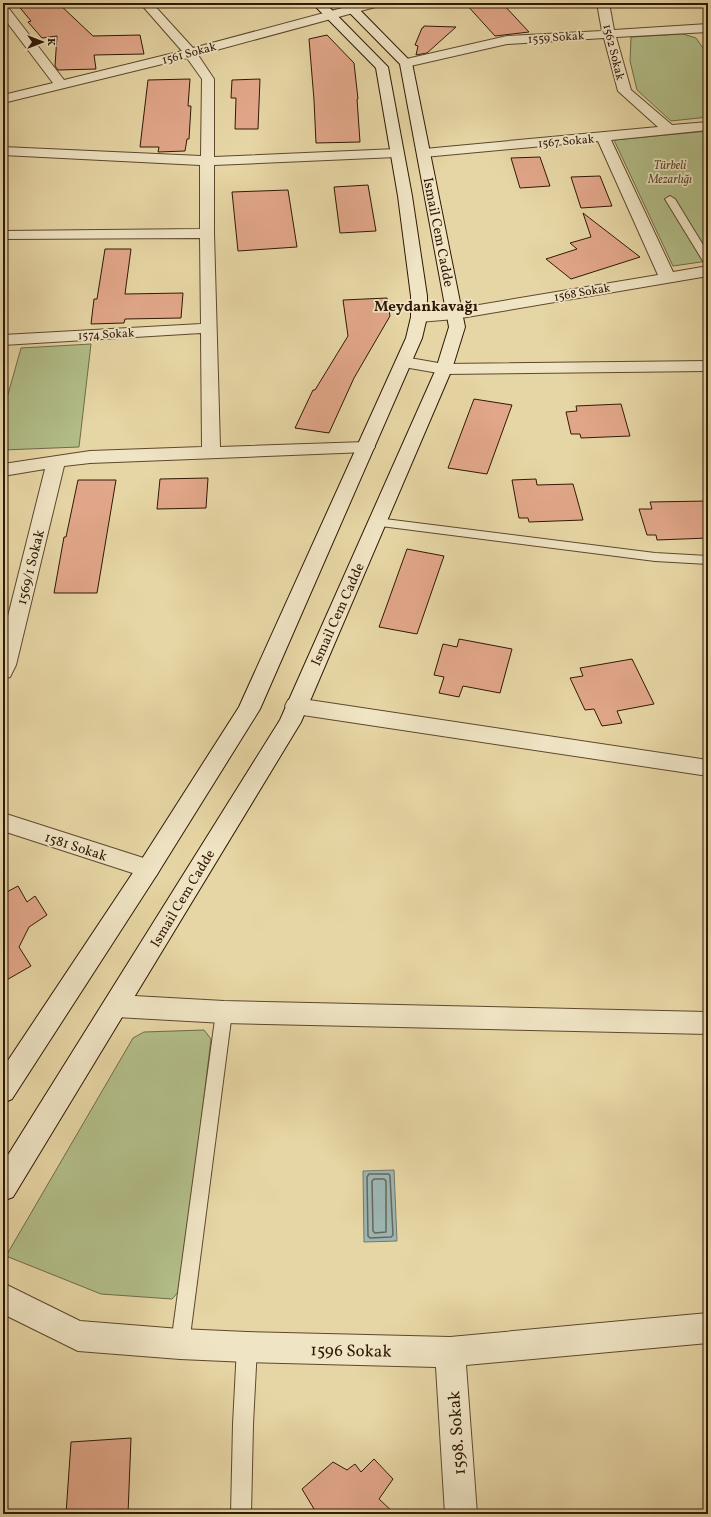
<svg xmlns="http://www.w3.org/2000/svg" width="711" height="1517" font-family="Vollkorn,serif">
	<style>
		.green { fill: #b2be89; stroke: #716b47 }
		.water { fill: #9db6b3; stroke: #71776d }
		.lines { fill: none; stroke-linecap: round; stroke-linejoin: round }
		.shore { stroke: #66675c; stroke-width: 1.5 }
		.building { fill: #e2a78a; stroke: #301805 }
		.service-casing { stroke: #5e482d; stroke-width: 2 }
		.minor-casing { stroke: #5e482d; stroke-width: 2 }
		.secondary-casing { stroke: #301805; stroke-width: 2 }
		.service { fill: #efe4c4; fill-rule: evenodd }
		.minor { fill: #efe4c4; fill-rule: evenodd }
		.secondary { fill: #efe4c4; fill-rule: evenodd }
		.labels { text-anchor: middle; stroke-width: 3.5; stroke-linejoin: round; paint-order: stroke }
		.far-street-label { font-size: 12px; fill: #301805; stroke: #efe4c4 }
		.far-park-label { font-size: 12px; font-style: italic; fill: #574a2d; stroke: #efe4c4 }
		.street-label { font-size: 14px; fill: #301805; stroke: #efe4c4 }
		.far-district-label { font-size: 15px; font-weight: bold; fill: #301805; stroke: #efe4c4 }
		.near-street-label { font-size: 17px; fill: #301805; stroke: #efe4c4 }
	</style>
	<rect width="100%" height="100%" fill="#e7d6a5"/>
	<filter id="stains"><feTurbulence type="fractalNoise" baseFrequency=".005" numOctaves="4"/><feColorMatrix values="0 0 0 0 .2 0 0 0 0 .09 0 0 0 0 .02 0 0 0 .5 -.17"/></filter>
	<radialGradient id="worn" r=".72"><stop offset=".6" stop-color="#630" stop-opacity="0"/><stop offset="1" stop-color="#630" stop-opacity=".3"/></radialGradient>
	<g class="green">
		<path d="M683,34L696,38L708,55V117L671,121L637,90L630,61L631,37Z"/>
		<path d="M708,131V261L673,266L614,140Z"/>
		<path d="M91,344L79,447L3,450V412L21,348Z"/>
		<path d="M204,1030L211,1039L181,1289L172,1299L101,1294L6,1256L133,1038L144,1032Z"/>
	</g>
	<path class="water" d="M394,1170L397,1241L364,1242L363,1171Z"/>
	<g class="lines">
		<g class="shore">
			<path d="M369,1174H389L390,1176L393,1235L391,1237L370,1238L368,1236L367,1177Z"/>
			<path d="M374,1179H384L386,1181V1232L375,1233L373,1231L372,1181Z"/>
		</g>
	</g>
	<g class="building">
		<path d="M16,3H58L93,36L140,35L144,54L94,55L96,69L58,70L55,66L57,36L42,38L28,22L31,21Z"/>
		<path d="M465,3H502L529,32L495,36Z"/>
		<path d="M424,26L456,27L427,53L416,55L418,46L415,45L422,28H423Z"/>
		<path d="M327,35L354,63L358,99H357L360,142L316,143L314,100L309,39Z"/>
		<path d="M190,79L188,106H191L189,139H187L185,151L158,152L159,147H140L148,80Z"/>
		<path d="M260,79L258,129H235L236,98H231L232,80Z"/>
		<path d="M540,157L550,186L520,188L511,158Z"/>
		<path d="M600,176L612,206L581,208L571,177Z"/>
		<path d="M368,185L376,231L340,233L334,187Z"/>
		<path d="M288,190L297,247L238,251L232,192Z"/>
		<path d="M583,213L640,257L571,279L546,259L577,249L570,243L591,237Z"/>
		<path d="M105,249H131L125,294L183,293L181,318L125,319L124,323L91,324L94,299H97Z"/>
		<path d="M387,298L390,316L354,378L329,433L295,428L313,390H315L348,336L343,300Z"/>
		<path d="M474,399L512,405L487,474L448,468Z"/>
		<path d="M621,404L630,436L581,438L580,434H571L566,412L577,411L576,406Z"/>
		<path d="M208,478L206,508L157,509L160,479Z"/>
		<path d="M536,479L537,485L573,484L583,520L529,522L528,518H519L512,480Z"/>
		<path d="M78,480H116L97,593H54L64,537H66Z"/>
		<path d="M708,501V538L657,540L656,535H647L639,509H652L650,502Z"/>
		<path d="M407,549L444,556L417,634L379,627Z"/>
		<path d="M459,639L512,649L500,693L463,686L459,697L439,693L444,677L434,675L443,644L457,647Z"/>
		<path d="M632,659L654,704L617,711L622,723L602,726L594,709L585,710L570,678L583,676L580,668Z"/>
		<path d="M18,886L27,902L35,896L47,915L29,927L19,947L31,966L3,982V894Z"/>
		<path d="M131,1438L128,1514H66L71,1442Z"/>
		<path d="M374,1459L393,1479L379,1499L395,1514H317L302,1489L333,1462L347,1470L355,1464L361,1472Z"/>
	</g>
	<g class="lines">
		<defs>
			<g id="service">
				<path d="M670,196L675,199L708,253V264L703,261L665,199Z"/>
				<path d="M377,518L655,553L708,556V564L655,561L373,525L371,522L373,519Z"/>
				<path d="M224,1005L230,1007L232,1012L189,1344L187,1351L180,1353L173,1351L171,1344L216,1012L218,1007Z"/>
				<path d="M247,1337L254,1340L257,1347L253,1424L251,1514H231L233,1424L237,1347L240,1340Z"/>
			</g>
			<g id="minor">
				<path d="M140,3H152L193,48L361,3H381L379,6L198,55L214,79V157L396,149L401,150L403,153L401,156L396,157L214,165V233L220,447L366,442L372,443L375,447L372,451L366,452L90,463L64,466L16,665L10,677L3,679V636L45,469L3,476V464L90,451L202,447L201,333L3,345V335L201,324L200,238L3,239V231L200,229V165L3,155V147L201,156L202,79L187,58L3,103V95L53,83L3,17V5L7,6L64,80L182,51Z"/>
				<path d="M597,3H609L614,30L708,24V32L616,37L631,90L672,125L708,122V130L611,140L673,272L708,266V276L455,319L419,322L413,320L411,317L413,314L419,312L455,309L658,275L598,141L424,157L419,156L417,153L419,150L424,149L658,127L618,91L604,38L507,44L406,67L402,66L400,63L402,60L507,36L602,31Z"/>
				<path d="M404,357L444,364L708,361V371L444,374L398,366L396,362L398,358Z"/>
				<path d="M296,698L708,760V776L296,714L288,712L285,706L288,700Z"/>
				<path d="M3,813L156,862L160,869L156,876L148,878L3,831Z"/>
				<path d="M116,995L224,1001L708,1012V1034L224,1023L116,1017L107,1014L103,1006L107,998Z"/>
				<path d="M3,1283L80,1321L180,1329L247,1332L450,1337L708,1313V1343L466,1365L477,1514H445L436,1367L247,1362L180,1359L78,1351L3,1314Z"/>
			</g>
			<g id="secondary">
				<path d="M312,3H325L388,67L412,196L427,296V317L422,338L260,709L156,876L12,1099L3,1103V1068L140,862L239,707L406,338L411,317V296L398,196L376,68Z"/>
				<path d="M340,3H353L412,63L465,327L452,369L301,722L13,1197L3,1201V1163L280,720L436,369L449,327L400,64Z"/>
			</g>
		</defs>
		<use href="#service" class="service-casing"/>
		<use href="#minor" class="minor-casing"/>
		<use href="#secondary" class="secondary-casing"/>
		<use href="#service" class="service"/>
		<use href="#minor" class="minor"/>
		<use href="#secondary" class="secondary"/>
	</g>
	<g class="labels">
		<g class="far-street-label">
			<text transform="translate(556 37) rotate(-4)" y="4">1559 Sokak</text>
			<text transform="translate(614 52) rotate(76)" y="4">1562 Sokak</text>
			<text transform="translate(189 53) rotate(-15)" y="4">1561 Sokak</text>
			<text transform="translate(566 141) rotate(-5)" y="4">1567 Sokak</text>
			<text transform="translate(582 292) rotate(-10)" y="4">1568 Sokak</text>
			<text transform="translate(106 334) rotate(-3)" y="4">1574 Sokak</text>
		</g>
		<g class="far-park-label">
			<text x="670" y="169">Türbeli<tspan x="670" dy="14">Mezarlığı</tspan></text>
		</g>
		<g class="street-label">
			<text transform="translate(439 232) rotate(79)" y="5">Ismail Cem Cadde</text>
			<text transform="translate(30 567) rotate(-76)" y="5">1569/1 Sokak</text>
			<text transform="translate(337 614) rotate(-66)" y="5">Ismail Cem Cadde</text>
			<text transform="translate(76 846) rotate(18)" y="5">1581 Sokak</text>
			<text transform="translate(182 898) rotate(-59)" y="5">Ismail Cem Cadde</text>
		</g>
		<g class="far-district-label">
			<text x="426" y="311">Meydankavağı</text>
		</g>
		<g class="near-street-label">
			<text transform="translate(351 1350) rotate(1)" y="6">1596 Sokak</text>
			<text transform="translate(456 1433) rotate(-94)" y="6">1598. Sokak</text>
		</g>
	</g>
	<rect width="711" height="1517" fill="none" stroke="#e7d6a5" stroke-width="16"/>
	<rect x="4" y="4" width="703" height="1509" fill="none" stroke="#301805" stroke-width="2"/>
	<rect x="8" y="8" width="695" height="1501" fill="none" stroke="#301805"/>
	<g transform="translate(42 42) rotate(90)" stroke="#efe4c4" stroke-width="3" paint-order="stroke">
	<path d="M0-3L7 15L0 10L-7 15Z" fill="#301805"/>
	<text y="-6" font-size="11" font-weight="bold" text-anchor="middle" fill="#301805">K</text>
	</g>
	<rect width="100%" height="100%" filter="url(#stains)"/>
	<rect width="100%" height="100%" fill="url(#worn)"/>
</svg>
